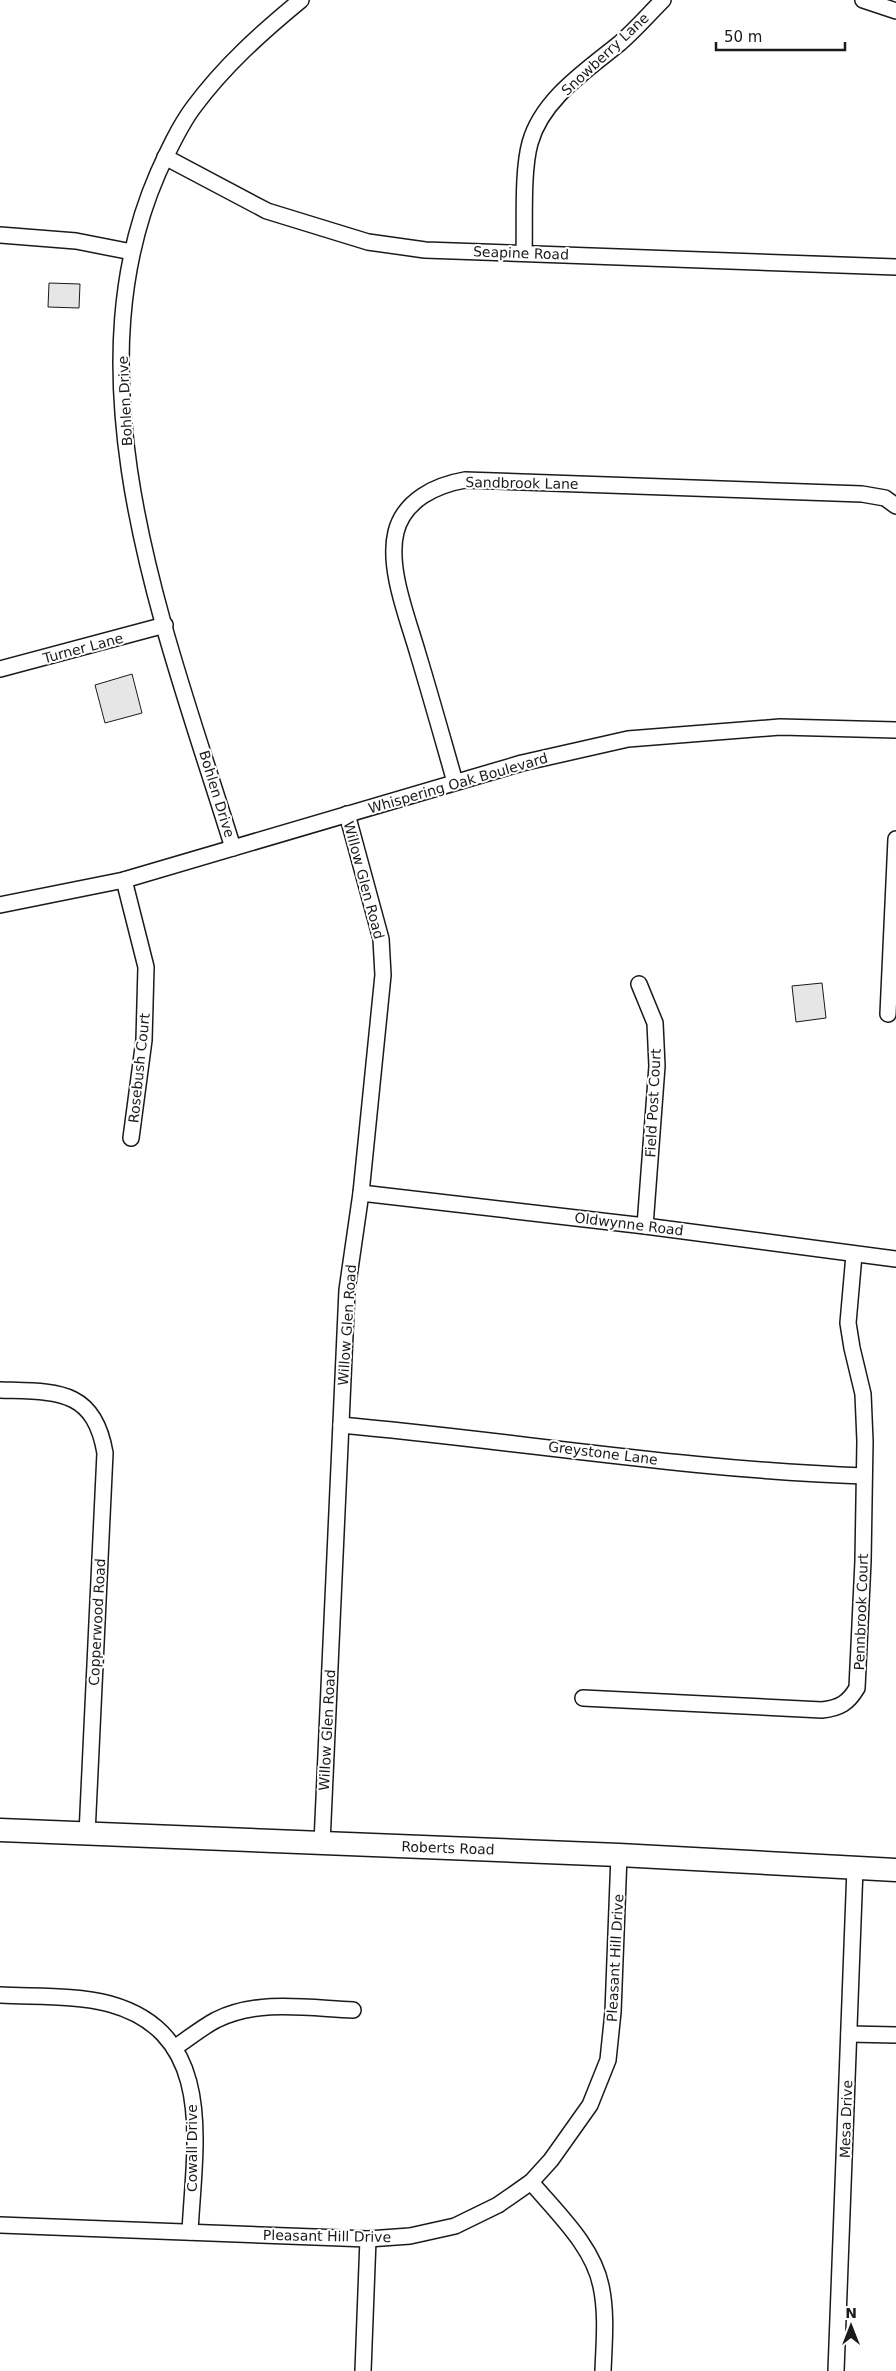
<svg xmlns="http://www.w3.org/2000/svg" width="896" height="2371" font-family="'DejaVu Sans',sans-serif">
	<style>
		.building { fill: #e6e6e6; stroke: #1a1a1a }
		.lines { fill: none; stroke-linecap: round; stroke-linejoin: round }
		.minor-casing { stroke: #1a1a1a; stroke-width: 18 }
		.secondary-casing { stroke: #1a1a1a; stroke-width: 25 }
		.minor { stroke: #fff; stroke-width: 15 }
		.secondary { stroke: #fff; stroke-width: 22 }
		.labels { text-anchor: middle; stroke-width: 4; stroke-linejoin: round; paint-order: stroke }
		.street-label { font-size: 14px; fill: #1a1a1a; stroke: #fff }
	</style>
	<rect width="100%" height="100%" fill="#fff"/>
	<g class="building">
		<path d="M49,283L80,284L79,308L48,307Z"/>
		<path d="M132,674L142,713L105,723L95,685Z"/>
		<path d="M822,983L826,1018L796,1022L792,986Z"/>
	</g>
	<g class="lines">
		<defs>
			<g id="minor">
				<path d="M863,0L896,11"/>
				<path d="M165,157L267,211L368,242L425,250L896,267"/>
				<path d="M0,235L76,241L132,252"/>
				<path d="M524,253C525,222 522,172 530,143C542,99 587,70 620,43C635,30 649,14 663,0"/>
				<path d="M0,669L165,625"/>
				<path d="M455,782C443,740 431,697 418,654C408,619 387,568 396,532C404,500 436,485 465,480L862,494L885,498L896,506"/>
				<path d="M233,848C169,640 65,386 158,173C168,151 179,127 193,108C224,66 261,33 301,0"/>
				<path d="M124,880L146,967L144,1040L131,1138"/>
				<path d="M0,905L124,880L522,763L628,739L780,727L896,730"/>
				<path d="M639,984L655,1023L657,1066L645,1226"/>
				<path d="M888,1014L896,839"/>
				<path d="M361,1193L645,1226L896,1259"/>
				<path d="M0,1390C56,1392 94,1388 105,1453L87,1834"/>
				<path d="M341,1425C516,1441 689,1470 864,1476"/>
				<path d="M583,1698L822,1710C840,1708 848,1703 857,1688L863,1561L865,1441L863,1394L852,1348L848,1323L854,1255"/>
				<path d="M322,1843L347,1290L361,1193L383,975L381,939L347,814"/>
				<path d="M0,1995C36,1997 75,1995 110,2004C218,2034 194,2147 190,2232"/>
				<path d="M849,2034L896,2035"/>
				<path d="M174,2048C188,2039 201,2028 216,2020C258,1999 308,2008 353,2010"/>
				<path d="M531,2182C557,2213 593,2246 601,2286C607,2314 604,2343 603,2371"/>
				<path d="M0,2225L368,2239L410,2236L455,2226L498,2205L531,2182L551,2160L590,2105L608,2060L613,2012L619,1855"/>
				<path d="M363,2371L368,2239"/>
				<path d="M836,2371L855,1868"/>
			</g>
			<path id="secondary" d="M0,1830L619,1855L896,1870"/>
		</defs>
		<use href="#minor" class="minor-casing"/>
		<use href="#secondary" class="secondary-casing"/>
		<use href="#minor" class="minor"/>
		<use href="#secondary" class="secondary"/>
	</g>
	<g class="labels">
		<g class="street-label">
			<text transform="translate(605 54) rotate(-43)" y="5">Snowberry Lane</text>
			<text transform="translate(521 253) rotate(2)" y="5">Seapine Road</text>
			<text transform="translate(125 401) rotate(-93)" y="5">Bohlen Drive</text>
			<text transform="translate(522 483) rotate(1)" y="5">Sandbrook Lane</text>
			<text transform="translate(83 648) rotate(-15)" y="5">Turner Lane</text>
			<text transform="translate(458 783) rotate(-16)" y="5">Whispering Oak Boulevard</text>
			<text transform="translate(217 794) rotate(73)" y="5">Bohlen Drive</text>
			<text transform="translate(364 880) rotate(75)" y="5">Willow Glen Road</text>
			<text transform="translate(139 1068) rotate(-84)" y="5">Rosebush Court</text>
			<text transform="translate(653 1103) rotate(-87)" y="5">Field Post Court</text>
			<text transform="translate(629 1224) rotate(7)" y="5">Oldwynne Road</text>
			<text transform="translate(347 1325) rotate(-86)" y="5">Willow Glen Road</text>
			<text transform="translate(603 1453) rotate(7)" y="5">Greystone Lane</text>
			<text transform="translate(861 1612) rotate(-88)" y="5">Pennbrook Court</text>
			<text transform="translate(97 1622) rotate(-87)" y="5">Copperwood Road</text>
			<text transform="translate(327 1730) rotate(-87)" y="5">Willow Glen Road</text>
			<text transform="translate(448 1848) rotate(2)" y="5">Roberts Road</text>
			<text transform="translate(615 1958) rotate(-87)" y="5">Pleasant Hill Drive</text>
			<text transform="translate(846 2119) rotate(-88)" y="5">Mesa Drive</text>
			<text transform="translate(192 2148) rotate(-90)" y="5">Cowall Drive</text>
			<text transform="translate(327 2236) rotate(1)" y="5">Pleasant Hill Drive</text>
		</g>
	</g>
	<g transform="translate(851 2326)" stroke="#ffffff" stroke-width="4" paint-order="stroke">
	<path d="M0-4L9 19L0 12L-9 19Z" fill="#1a1a1a"/>
	<text y="-8" font-size="14" font-weight="bold" text-anchor="middle" fill="#1a1a1a">N</text>
	</g>
	<path d="M716 42v8h129v-8" fill="none" stroke="#1a1a1a" stroke-width="2.5"/>
	<text x="724" y="42" font-size="15" fill="#1a1a1a" stroke="#ffffff" stroke-width="4" paint-order="stroke">50 m</text>
</svg>
